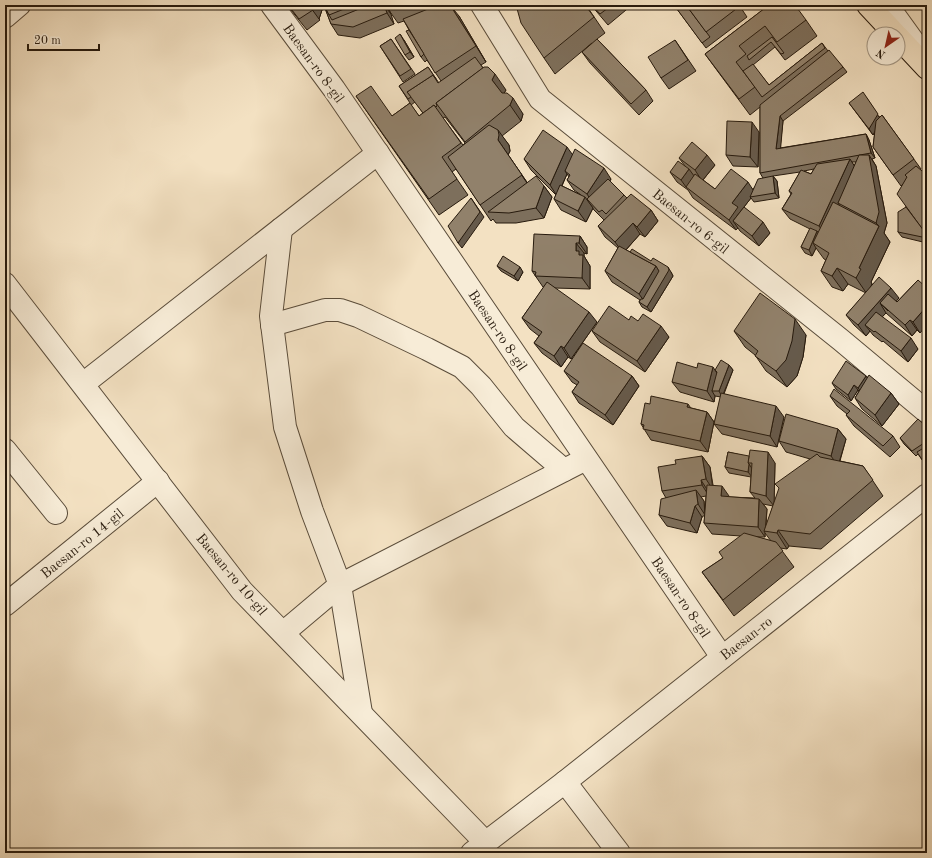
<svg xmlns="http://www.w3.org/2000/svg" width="932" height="858" font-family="'Old Standard TT',serif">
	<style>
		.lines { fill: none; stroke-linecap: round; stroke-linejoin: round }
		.minor-casing { stroke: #5a4c3a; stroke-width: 24 }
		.major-casing { stroke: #271a0d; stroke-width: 24 }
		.minor { stroke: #f7ecd7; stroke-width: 22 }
		.major { stroke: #f3e1c2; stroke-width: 22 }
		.wall { fill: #7d6f5c; stroke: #271a0d; fill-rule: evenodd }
		.shaded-wall { fill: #665a4b; stroke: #271a0d }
		.building { fill: #91816b; stroke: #271a0d }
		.labels { text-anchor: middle; stroke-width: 4; stroke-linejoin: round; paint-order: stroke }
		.street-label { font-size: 14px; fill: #271a0d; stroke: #f7ecd7 }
	</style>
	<rect width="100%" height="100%" fill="#f3e1c2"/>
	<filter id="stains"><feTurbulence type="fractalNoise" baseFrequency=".005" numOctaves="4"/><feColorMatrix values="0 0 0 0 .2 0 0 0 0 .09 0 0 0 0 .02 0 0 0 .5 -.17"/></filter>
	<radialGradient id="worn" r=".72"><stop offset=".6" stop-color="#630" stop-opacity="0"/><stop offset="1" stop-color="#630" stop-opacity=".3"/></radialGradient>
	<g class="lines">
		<defs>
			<g id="minor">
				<path d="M272,5L334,89L722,657"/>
				<path d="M482,5L540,99L841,340L927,412"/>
				<path d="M887,5L918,48"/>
				<path d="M5,17L19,5"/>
				<path d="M281,229L271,316L285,427L312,511L340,585L361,713"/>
				<path d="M5,284L242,591L486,843"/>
				<path d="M272,325L325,310H340L358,316L427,349L462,367L481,386L514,427L564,470"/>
				<path d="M83,384L378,153"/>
				<path d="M5,450L56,513"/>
				<path d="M5,605L158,481"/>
				<path d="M283,633L340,585L586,459"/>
				<path d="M565,782L619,853"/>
				<path d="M472,853L565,782L927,495"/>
			</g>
			<g id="major">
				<path d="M868,5L895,34"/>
				<path d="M898,37L927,68"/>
			</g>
		</defs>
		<use href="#minor" class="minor-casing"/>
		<use href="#major" class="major-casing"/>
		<use href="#minor" class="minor"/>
		<use href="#major" class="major"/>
	</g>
	<g class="wall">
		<path d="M287,5H320L319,6L322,10L319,19L320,20L307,30Z"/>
		<path d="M324,5H437L430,8L459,16L486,62L481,65L483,68L506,90L504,93L523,114L521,121L502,136L509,145L510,151L508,155L527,183L544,186L552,197L544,218L516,223H496L493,219L491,221L456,169L452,172L468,195L439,215L356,96L392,116L410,103L399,86L428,67L439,83L441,81L427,60L425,62L421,57L409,30L404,21L398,23L388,9L394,24L360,38L338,35L331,24ZM415,102L423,113L419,116L411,105ZM445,117L465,143L463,145L443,118Z"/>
		<path d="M586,5L605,33L597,39L646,90L653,101L639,115L590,63L582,52L592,43L555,74L544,58Z"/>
		<path d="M591,5H632L608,25Z"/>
		<path d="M674,5H739L747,17L706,48Z"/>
		<path d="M769,5L806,20L817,36L788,58L785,60L775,47L753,65L769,85L822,43L828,51L843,67L847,72L783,121L780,148L866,134L869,140L875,158L872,159L876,166L887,223L884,233L890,242L871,282L872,284L870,288L899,298L896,301L897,302L918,280L920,333L917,330L912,336L886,313L882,317L918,349L908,362L883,341L882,342L873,335L870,331L866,336L854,325L846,315L866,293L848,284L843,291L832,287L821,271L826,260L824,259L816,248L812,256L805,253L801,247L810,229L790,219L782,209L791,194L789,191L800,172L773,176L777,181L779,198L754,202L751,198L744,207L770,233L759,246L740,231L738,228L736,230L693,198L688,190L677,182L670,172L685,166L679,158L715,165L703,180L715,189H753L763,178L760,173V107L750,115L716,69L705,54ZM852,162H856L854,166ZM814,169L811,174L804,171Z"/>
		<path d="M391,39L415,74L403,82L380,46Z"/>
		<path d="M404,40L414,57L409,60L405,55Z"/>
		<path d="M675,40L696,71L669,89L661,78Z"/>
		<path d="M849,103L880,117L882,115L921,169L920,170L927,175V243L902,237L898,232L906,207L903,184L901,186L873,147L875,132L873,135Z"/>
		<path d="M759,132L758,167L733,166L726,155Z"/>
		<path d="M572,154L611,179L610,181L627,198L651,210L658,221L645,237L640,234L626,250L671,272L673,276L651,312L642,307L639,302L640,300L612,282L605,271L618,248L605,237L598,226L604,220L594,210L586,199L593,208L586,222L561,210L554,199L556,195L531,170L524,159ZM567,174L569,177L567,180L574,190L581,195L562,186Z"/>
		<path d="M580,236L587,247V254L584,253V256L590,266V289L554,288L597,322L571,359L568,357L561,367L542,353L534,343L539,336L530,329L522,318L544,287H543L532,271Z"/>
		<path d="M497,266L523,272L518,281L501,271Z"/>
		<path d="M629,320L638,321L669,337L645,372L600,342L592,331Z"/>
		<path d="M734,331L806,335L803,357L797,376L787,387L766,371L755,355L745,347Z"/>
		<path d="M729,365L733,370L724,394L784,417L777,447L722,434L714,424L721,397L715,396L714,402L680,392L672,382L715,370Z"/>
		<path d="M564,371L632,376L639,386L613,425L579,403L572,392L577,385L572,382Z"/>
		<path d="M867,378L891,393L899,404L882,426L862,409L855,398L859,391L858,390L851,401L836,389L832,383Z"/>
		<path d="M830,396L893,436L900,447L890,457L854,426L846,415L847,414L837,406Z"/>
		<path d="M650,404L691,408L707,412L714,422L708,452L651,440L641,424Z"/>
		<path d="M927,427V467L918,454L916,456L904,444L900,438Z"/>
		<path d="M838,429L846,439L840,461L863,466L883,496L821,549L789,546L787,549L780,548L794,567L734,616L702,572L723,558L741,536L712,534L704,523L705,515L702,517L697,533L667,526L659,515L666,498L662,491L676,464L702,456L710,467L713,485L729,497L755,498L750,492L751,477L729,473L725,467L728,452L775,463L774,502L810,459L786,452L779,441ZM706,496L705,513L704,501L701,497ZM763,504L773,506L766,527L767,509ZM765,533L771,541L757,537H765Z"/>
	</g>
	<g class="shaded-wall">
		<path d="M312,5H318L322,10L319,19L311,8Z"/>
		<path d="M384,5H387L391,14Z"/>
		<path d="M384,5L391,14L394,24L387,13Z"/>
		<path d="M450,5L459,16L486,62L476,46Z"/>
		<path d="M400,34L404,40L414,57L410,52Z"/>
		<path d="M495,74L506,90L503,95L492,80Z"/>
		<path d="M866,97L881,120L873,135L869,129Z"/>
		<path d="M513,98L523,114L521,121L510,105Z"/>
		<path d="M780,116L783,121L780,155L776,149Z"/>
		<path d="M752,122L759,132L758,167L750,157Z"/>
		<path d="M498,130L509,145L510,151L508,155L533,191L498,140Z"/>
		<path d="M866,134L869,140L875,158L871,153Z"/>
		<path d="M567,147L575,158L565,171L567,174L557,196L550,185Z"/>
		<path d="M707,155L715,165L702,181L695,170Z"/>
		<path d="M869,155L876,166L887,223L884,233L890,242L871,282L872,284L867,294L856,278L859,268L879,226L876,223Z"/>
		<path d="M850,159L857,170L838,203L840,206L826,236L819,226Z"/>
		<path d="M604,168L611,179L594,205L587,194Z"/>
		<path d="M689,169L697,180L686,187L681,180Z"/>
		<path d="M773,176L777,181L779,198L775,193Z"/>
		<path d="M748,182L755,193L750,197L751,198L733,221L738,228L736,230L729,220L732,203Z"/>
		<path d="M544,186L552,197L544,218L536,208Z"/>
		<path d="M585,197L593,208L586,222L578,211Z"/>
		<path d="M471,198L484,217L462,248L458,243Z"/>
		<path d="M651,210L658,221L645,237L637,227Z"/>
		<path d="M763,222L770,233L759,246L752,236Z"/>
		<path d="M633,223L640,234L623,253L615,242Z"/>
		<path d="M817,231L821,236L813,243L816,248L812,256L809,250Z"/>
		<path d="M580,236L587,247V254L579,243Z"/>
		<path d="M576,243L584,253V256L590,266V289L582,278L576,251Z"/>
		<path d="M656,266L663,277L647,305L639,294Z"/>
		<path d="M520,267L523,272L518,281L514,276Z"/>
		<path d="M668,267L671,272L673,276L651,312L647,307Z"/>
		<path d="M837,268L848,284L843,291L832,276Z"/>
		<path d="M891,288L899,298L888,311L880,303L886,313L871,329L865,325L870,331L866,336L858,325Z"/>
		<path d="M927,306V325L920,333L913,322Z"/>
		<path d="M589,312L597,322L571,359L564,348Z"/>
		<path d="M795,319L806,335L803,357L797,376L787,387L776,371Z"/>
		<path d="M910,320L917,330L912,336L905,325Z"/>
		<path d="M661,326L669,337L645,372L637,361Z"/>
		<path d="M911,338L918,349L908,362L901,351Z"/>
		<path d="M561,346L568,357L561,367L554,356Z"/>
		<path d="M729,365L733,370L722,397L719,391Z"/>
		<path d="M713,367L720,378L712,391L715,396L714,402L707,391Z"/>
		<path d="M632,376L639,386L613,425L605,415Z"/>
		<path d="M866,376L870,382L862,393L858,388Z"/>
		<path d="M854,385L858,390L851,401L848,395Z"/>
		<path d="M891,393L899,404L882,426L875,415Z"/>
		<path d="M688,404L695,414L687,407Z"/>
		<path d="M776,406L784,417L777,447L770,436Z"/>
		<path d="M707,412L714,422L708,452L700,441Z"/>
		<path d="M838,429L846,439L838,466L831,456Z"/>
		<path d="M768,452L775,463L774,506L766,496Z"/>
		<path d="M702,456L710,467L713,490L706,479Z"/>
		<path d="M749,464L753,470L752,477L748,472Z"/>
		<path d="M701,480L708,491L709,496L702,485Z"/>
		<path d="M722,486L729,496L728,507L721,496Z"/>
		<path d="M696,490L704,501L705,515L698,504Z"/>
		<path d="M759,499L767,509L765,532L764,531L765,533V537L758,527Z"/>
		<path d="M695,506L702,517L697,533L690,523Z"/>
		<path d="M778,530L789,546L787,549L777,533Z"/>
	</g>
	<g class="building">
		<path d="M288,5H312L311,8L313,10L299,19Z"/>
		<path d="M324,5H354L329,15Z"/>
		<path d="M369,5L371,8L379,5H384L387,13L353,27L331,24L326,11V10L332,20Z"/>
		<path d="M386,5H393L388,7Z"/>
		<path d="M438,5H450L476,46L435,73L403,19Z"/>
		<path d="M516,5H585L594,17L544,58L521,23Z"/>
		<path d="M592,5H612L600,14Z"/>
		<path d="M674,5H686L710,37L702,43Z"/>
		<path d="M686,5H739L740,6L706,32Z"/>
		<path d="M769,5H795L806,20L777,42L765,26L739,46L746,54L736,62L755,87L739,99L705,54Z"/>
		<path d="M409,30L424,54L421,57L406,31Z"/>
		<path d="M400,34L410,52L405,55L395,38Z"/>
		<path d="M772,37L784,53L781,54L771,42L749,60L747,56Z"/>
		<path d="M391,39L411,69L400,76L380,46Z"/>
		<path d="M597,39L646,90L631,104L582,52Z"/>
		<path d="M675,40L688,60L661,78L648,57Z"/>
		<path d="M822,43L825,48L762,97L743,71L753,64L769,85Z"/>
		<path d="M829,50L843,67L780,116L776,149L866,134L871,153L760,173V105Z"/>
		<path d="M475,57L483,68L436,103L437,106L436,107L434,105L423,113L407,92L433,75L438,83Z"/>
		<path d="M428,67L436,79L433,75L407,92L411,97L408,99L399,86Z"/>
		<path d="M484,67H488L495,74L492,80L502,93H507L513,98L510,105L465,142L436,103Z"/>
		<path d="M371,86L392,116L410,103L419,116L434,105L461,143L442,157L457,179L429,199L356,96Z"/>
		<path d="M863,92L878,114L869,129L849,103Z"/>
		<path d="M882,115L914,159L893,175L873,147L876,121Z"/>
		<path d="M727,121L752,122L750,157L726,155Z"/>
		<path d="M489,125L498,130L499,135L498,140L522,175L480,205L448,157Z"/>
		<path d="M543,130L567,147L550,185L524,159Z"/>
		<path d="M692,142L707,155L695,170L679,158Z"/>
		<path d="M575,149L604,168L587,194L567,180L570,175L565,171Z"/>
		<path d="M859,155H869L879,212L876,223L838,203Z"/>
		<path d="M850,159L819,226L782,209L792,193L789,191L801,170L811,174L817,164Z"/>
		<path d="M678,161L689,169L681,180L670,172Z"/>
		<path d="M916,166L927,175V233L926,234L897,194L907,177L905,175Z"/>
		<path d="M731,169L748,182L732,203L738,207L729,220L686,187L695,174L715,189Z"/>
		<path d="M536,176L544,186L536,208L509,213L488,212Z"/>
		<path d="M773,176L775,193L750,197L758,179Z"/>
		<path d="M608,179L624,195L606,214L602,210L599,212L587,199Z"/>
		<path d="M560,185L585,197L578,211L554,199Z"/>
		<path d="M631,194L651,210L637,227L633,223L615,242L598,226Z"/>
		<path d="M471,198L480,212L458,243L448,226Z"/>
		<path d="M833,202L879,226L859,268L861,269L856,278L837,268L832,276L821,271L829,253L813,243Z"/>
		<path d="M744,207L763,222L752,236L733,221Z"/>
		<path d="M906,207L927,235V238L898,232V212Z"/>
		<path d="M810,228L817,231L809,250L801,247Z"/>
		<path d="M534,234L580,236L579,243H576V251H579V255H583L582,278L535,276L536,272L532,271Z"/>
		<path d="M619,246L656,266L639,294L605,271Z"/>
		<path d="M632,249L651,261L653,258L668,267L669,270L647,307L639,302L641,299H643L659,271L656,266L630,252Z"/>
		<path d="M503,256L520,267L514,276L497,266Z"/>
		<path d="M879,277L891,288L858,325L846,315Z"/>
		<path d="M918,280L927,288V306L913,322L910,320L905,325L880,303L888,294L897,302Z"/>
		<path d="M547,282L589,312L564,348L561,346L554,356L534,343L542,332L522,318Z"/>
		<path d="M760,293L795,319L792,341L786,360L776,371L755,356L758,351L734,331Z"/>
		<path d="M609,306L629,320L631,316L638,321L643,314L661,326L637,361L592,331Z"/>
		<path d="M876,312L911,338L901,351L875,331L874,332L865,325Z"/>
		<path d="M583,343L632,376L605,415L572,392L579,382L564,371Z"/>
		<path d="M721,360L729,365L719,391H712L717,372L715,370Z"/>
		<path d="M846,361L866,376L858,388L854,385L848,395L832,383Z"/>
		<path d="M677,362L697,368L698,363L713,367L707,391L672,382Z"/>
		<path d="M869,375L891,393L875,415L855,398Z"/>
		<path d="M834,389L893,436L883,446L846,415L850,411L830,396Z"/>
		<path d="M721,393L776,406L770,436L714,424Z"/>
		<path d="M651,396L688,404L687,407L707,412L700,441L643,429L644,425L641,424L645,403L650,404Z"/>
		<path d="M786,414L838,429L831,456L779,441Z"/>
		<path d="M918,419L927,427V441L912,451L900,438Z"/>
		<path d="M927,446V463L925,464L917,452Z"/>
		<path d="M750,450L768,452L766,496L750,492L752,463H748Z"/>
		<path d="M728,452L749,456L748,463L749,464L748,472L725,467Z"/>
		<path d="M817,454L820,457L863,466L873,480L810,534L778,530L777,533L764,531L779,488L775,484Z"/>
		<path d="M702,456L706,479L701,480L702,485L662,491L658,467L676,464L675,460Z"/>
		<path d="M707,485L722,486L721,496L759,499L758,527L704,523Z"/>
		<path d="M696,490L698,504L695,506L690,523L659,515L661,499Z"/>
		<path d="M744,533L776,542L783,551L723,600L702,572L723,558L719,552Z"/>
	</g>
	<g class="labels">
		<g class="street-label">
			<text transform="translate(314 63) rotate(54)" y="5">Baesan-ro 8-gil</text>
			<text transform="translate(691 221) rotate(39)" y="5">Baesan-ro 6-gil</text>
			<text transform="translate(498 330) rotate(56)" y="5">Baesan-ro 8-gil</text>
			<text transform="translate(82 543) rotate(-39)" y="5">Baesan-ro 14-gil</text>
			<text transform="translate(232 574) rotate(50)" y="5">Baesan-ro 10-gil</text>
			<text transform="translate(681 597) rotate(56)" y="5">Baesan-ro 8-gil</text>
			<text transform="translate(746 638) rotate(-38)" y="5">Baesan-ro</text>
		</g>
	</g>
	<rect width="932" height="858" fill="none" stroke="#f3e1c2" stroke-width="20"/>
	<rect x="6" y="6" width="920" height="846" fill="none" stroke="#271a0d" stroke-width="2"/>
	<rect x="10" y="10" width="912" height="838" fill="none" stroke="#271a0d"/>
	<g transform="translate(886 46) rotate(214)"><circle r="19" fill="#f7ecd7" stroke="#a49886"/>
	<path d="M0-3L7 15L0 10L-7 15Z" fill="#8f2418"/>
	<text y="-6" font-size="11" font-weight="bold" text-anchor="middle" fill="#271a0d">N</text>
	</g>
	<path d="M28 44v6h71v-6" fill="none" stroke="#271a0d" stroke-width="2"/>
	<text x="34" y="44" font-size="12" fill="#271a0d" stroke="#f7ecd7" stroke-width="3" paint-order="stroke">20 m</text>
	<rect width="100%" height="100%" filter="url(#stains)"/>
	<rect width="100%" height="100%" fill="url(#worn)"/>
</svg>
